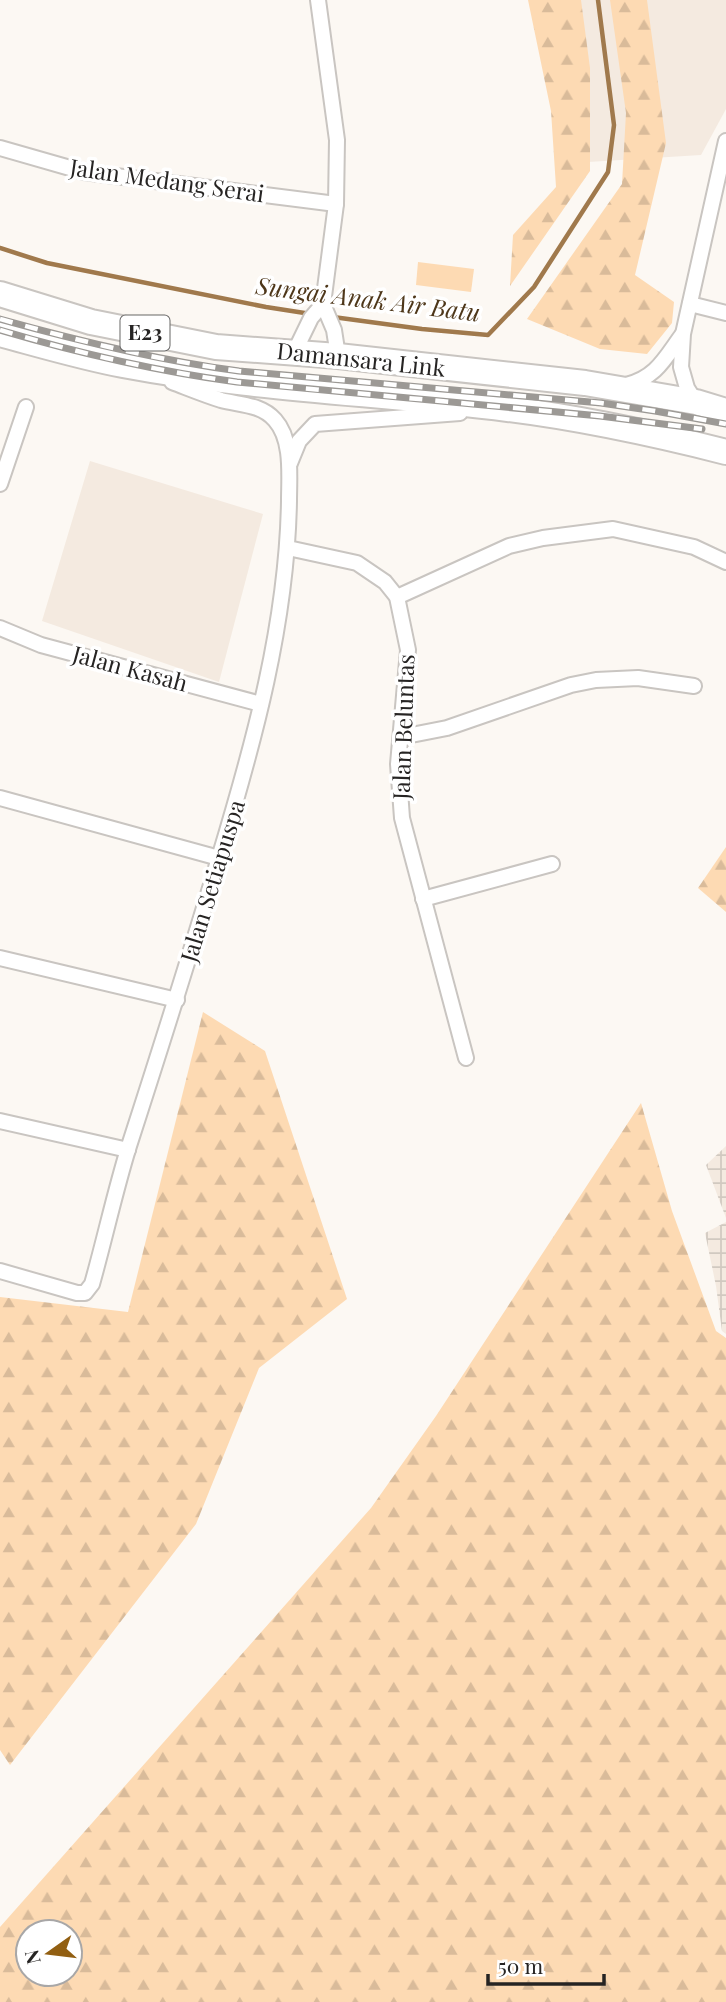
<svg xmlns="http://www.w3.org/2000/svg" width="726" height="2002" font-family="'Playfair Display',serif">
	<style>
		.built { fill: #f4eae0 }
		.industrial { fill: url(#industrial-grid) }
		.green { fill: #fddab3 }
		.forest { fill: url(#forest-firs); fill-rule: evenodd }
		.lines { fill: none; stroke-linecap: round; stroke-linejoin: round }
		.stream { stroke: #a0794c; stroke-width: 4.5 }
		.minor-casing { stroke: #c9c5c1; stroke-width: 18 }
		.motorway-casing { stroke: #c9c5c1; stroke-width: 28 }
		.minor { stroke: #fff; stroke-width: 14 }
		.motorway { stroke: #fff; stroke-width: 24 }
		.rail-casing { stroke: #9c9995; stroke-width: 7 }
		.rail { stroke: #fff; stroke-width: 4.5; stroke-dasharray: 13; stroke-linecap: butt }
		.labels { text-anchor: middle; stroke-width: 7; stroke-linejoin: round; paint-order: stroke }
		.shield { fill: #fff; stroke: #676665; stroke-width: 2 }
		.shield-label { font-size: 21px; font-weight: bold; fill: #262423 }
		.street-label { font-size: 23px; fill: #262423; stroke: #fff }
		.water-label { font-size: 24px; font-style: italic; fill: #4e371a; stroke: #fff }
	</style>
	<defs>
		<pattern id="industrial-grid" width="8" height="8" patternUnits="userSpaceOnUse" patternTransform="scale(1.75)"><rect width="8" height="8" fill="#f4eae0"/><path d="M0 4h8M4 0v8" fill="none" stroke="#d1c9c0"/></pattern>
		<pattern id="forest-firs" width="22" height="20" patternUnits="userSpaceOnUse" patternTransform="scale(1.75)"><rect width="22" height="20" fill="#fddab3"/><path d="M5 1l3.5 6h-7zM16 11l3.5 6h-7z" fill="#d9bb9a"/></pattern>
	</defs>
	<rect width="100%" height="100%" fill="#fcf8f3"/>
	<g class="built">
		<path d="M542,0H726V109L701,155L572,163Z"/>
		<path d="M90,461L263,514L219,682L42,621Z"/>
	</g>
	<g class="industrial">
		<path d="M726,1146V1218L706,1165Z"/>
		<path d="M726,1222V1334L722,1331L716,1286L705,1233Z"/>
	</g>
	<path class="green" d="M418,262L474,269L471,292L416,285Z"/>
	<g class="forest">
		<path d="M528,0H581L590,68V171L510,286L513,235L556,187L551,111Z"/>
		<path d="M610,0H647L666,143L635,275L674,302L672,323L647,354L600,349L527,319L622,184L626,113Z"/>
		<path d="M726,847V912L698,888Z"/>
		<path d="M203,1012L265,1051L347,1299L259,1368L196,1524L10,1765L0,1750V1297L128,1312Z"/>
		<path d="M641,1103L672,1211L716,1331L726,1338V2002H0V1927L371,1508L436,1416ZM28,1932H70V1974H28Z"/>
	</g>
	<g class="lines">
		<g class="stream">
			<path d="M0,248L47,263L266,307L311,314"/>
			<path d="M333,317L422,329L488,335L534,287L608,172L614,125L598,0"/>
		</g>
		<defs>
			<g id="minor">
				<path d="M318,0L337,140L336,204L323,304L334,330L338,356"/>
				<path d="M0,148L84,172L336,204"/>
				<path d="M690,304L726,313"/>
				<path d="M294,353L311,318L323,304"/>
				<path d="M626,385C656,378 665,358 682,335"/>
				<path d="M696,402L687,388L681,367L683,334L726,141"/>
				<path d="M290,463L299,441L315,424L460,413"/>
				<path d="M0,484L26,407"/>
				<path d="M288,548L357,563L385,582L397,597L408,650L398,764L402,818L466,1058"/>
				<path d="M397,597L509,546L543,538L613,529L694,547L726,562"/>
				<path d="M0,628L41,645L261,704"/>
				<path d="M401,737L447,728L571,685L596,680L638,678L694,686"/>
				<path d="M0,798L219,858"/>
				<path d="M423,899L552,864"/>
				<path d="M0,958L177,1000"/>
				<path d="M0,1121L128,1150"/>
				<path d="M0,1271L77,1293H85L92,1284C105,1238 115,1191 129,1146C160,1050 190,955 219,858C254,742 287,623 289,501C289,476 293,440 275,420C261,404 240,405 221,400C205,395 188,388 172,382"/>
			</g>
			<g id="motorway">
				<path d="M0,294L91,322L216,347L338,356L585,383L696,402L726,411"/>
				<path d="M0,334C41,345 81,357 123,365C250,389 380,393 508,409C581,418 655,434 726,452"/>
			</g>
		</defs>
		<use href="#minor" class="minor-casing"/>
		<use href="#motorway" class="motorway-casing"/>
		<use href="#minor" class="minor"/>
		<use href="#motorway" class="motorway"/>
		<defs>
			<g id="rail">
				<path d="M0,319C79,341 157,360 239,371L601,403L655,411L726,424"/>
				<path d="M0,330C78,353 156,371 237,382L600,416L702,429"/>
			</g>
		</defs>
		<use href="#rail" class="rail-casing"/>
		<use href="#rail" class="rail"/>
	</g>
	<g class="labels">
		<rect class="shield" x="120.5" y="315.5" width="49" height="35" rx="5"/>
		<g class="shield-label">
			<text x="145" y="340">E23</text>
		</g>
		<g class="street-label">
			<text transform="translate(167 181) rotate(8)" y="8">Jalan Medang Serai</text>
			<text transform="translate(361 360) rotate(6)" y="8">Damansara Link</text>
			<text transform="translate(130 669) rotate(15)" y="8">Jalan Kasah</text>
			<text transform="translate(404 727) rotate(-88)" y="8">Jalan Beluntas</text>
			<text transform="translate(213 881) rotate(-73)" y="8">Jalan Setiapuspa</text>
		</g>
		<g class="water-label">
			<text transform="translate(368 300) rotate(7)" y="8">Sungai Anak Air Batu</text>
		</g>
	</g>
	<g transform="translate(49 1953) rotate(256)"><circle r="33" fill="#ffffff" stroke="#a8a7a7" stroke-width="2"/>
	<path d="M0-5L12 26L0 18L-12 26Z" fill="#925f12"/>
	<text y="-10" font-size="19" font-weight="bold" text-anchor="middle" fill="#262423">N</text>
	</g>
	<path d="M488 1974v10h116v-10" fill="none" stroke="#262423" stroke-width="3.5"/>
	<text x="498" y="1974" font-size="21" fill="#262423" stroke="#ffffff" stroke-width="5" paint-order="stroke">50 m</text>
</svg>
